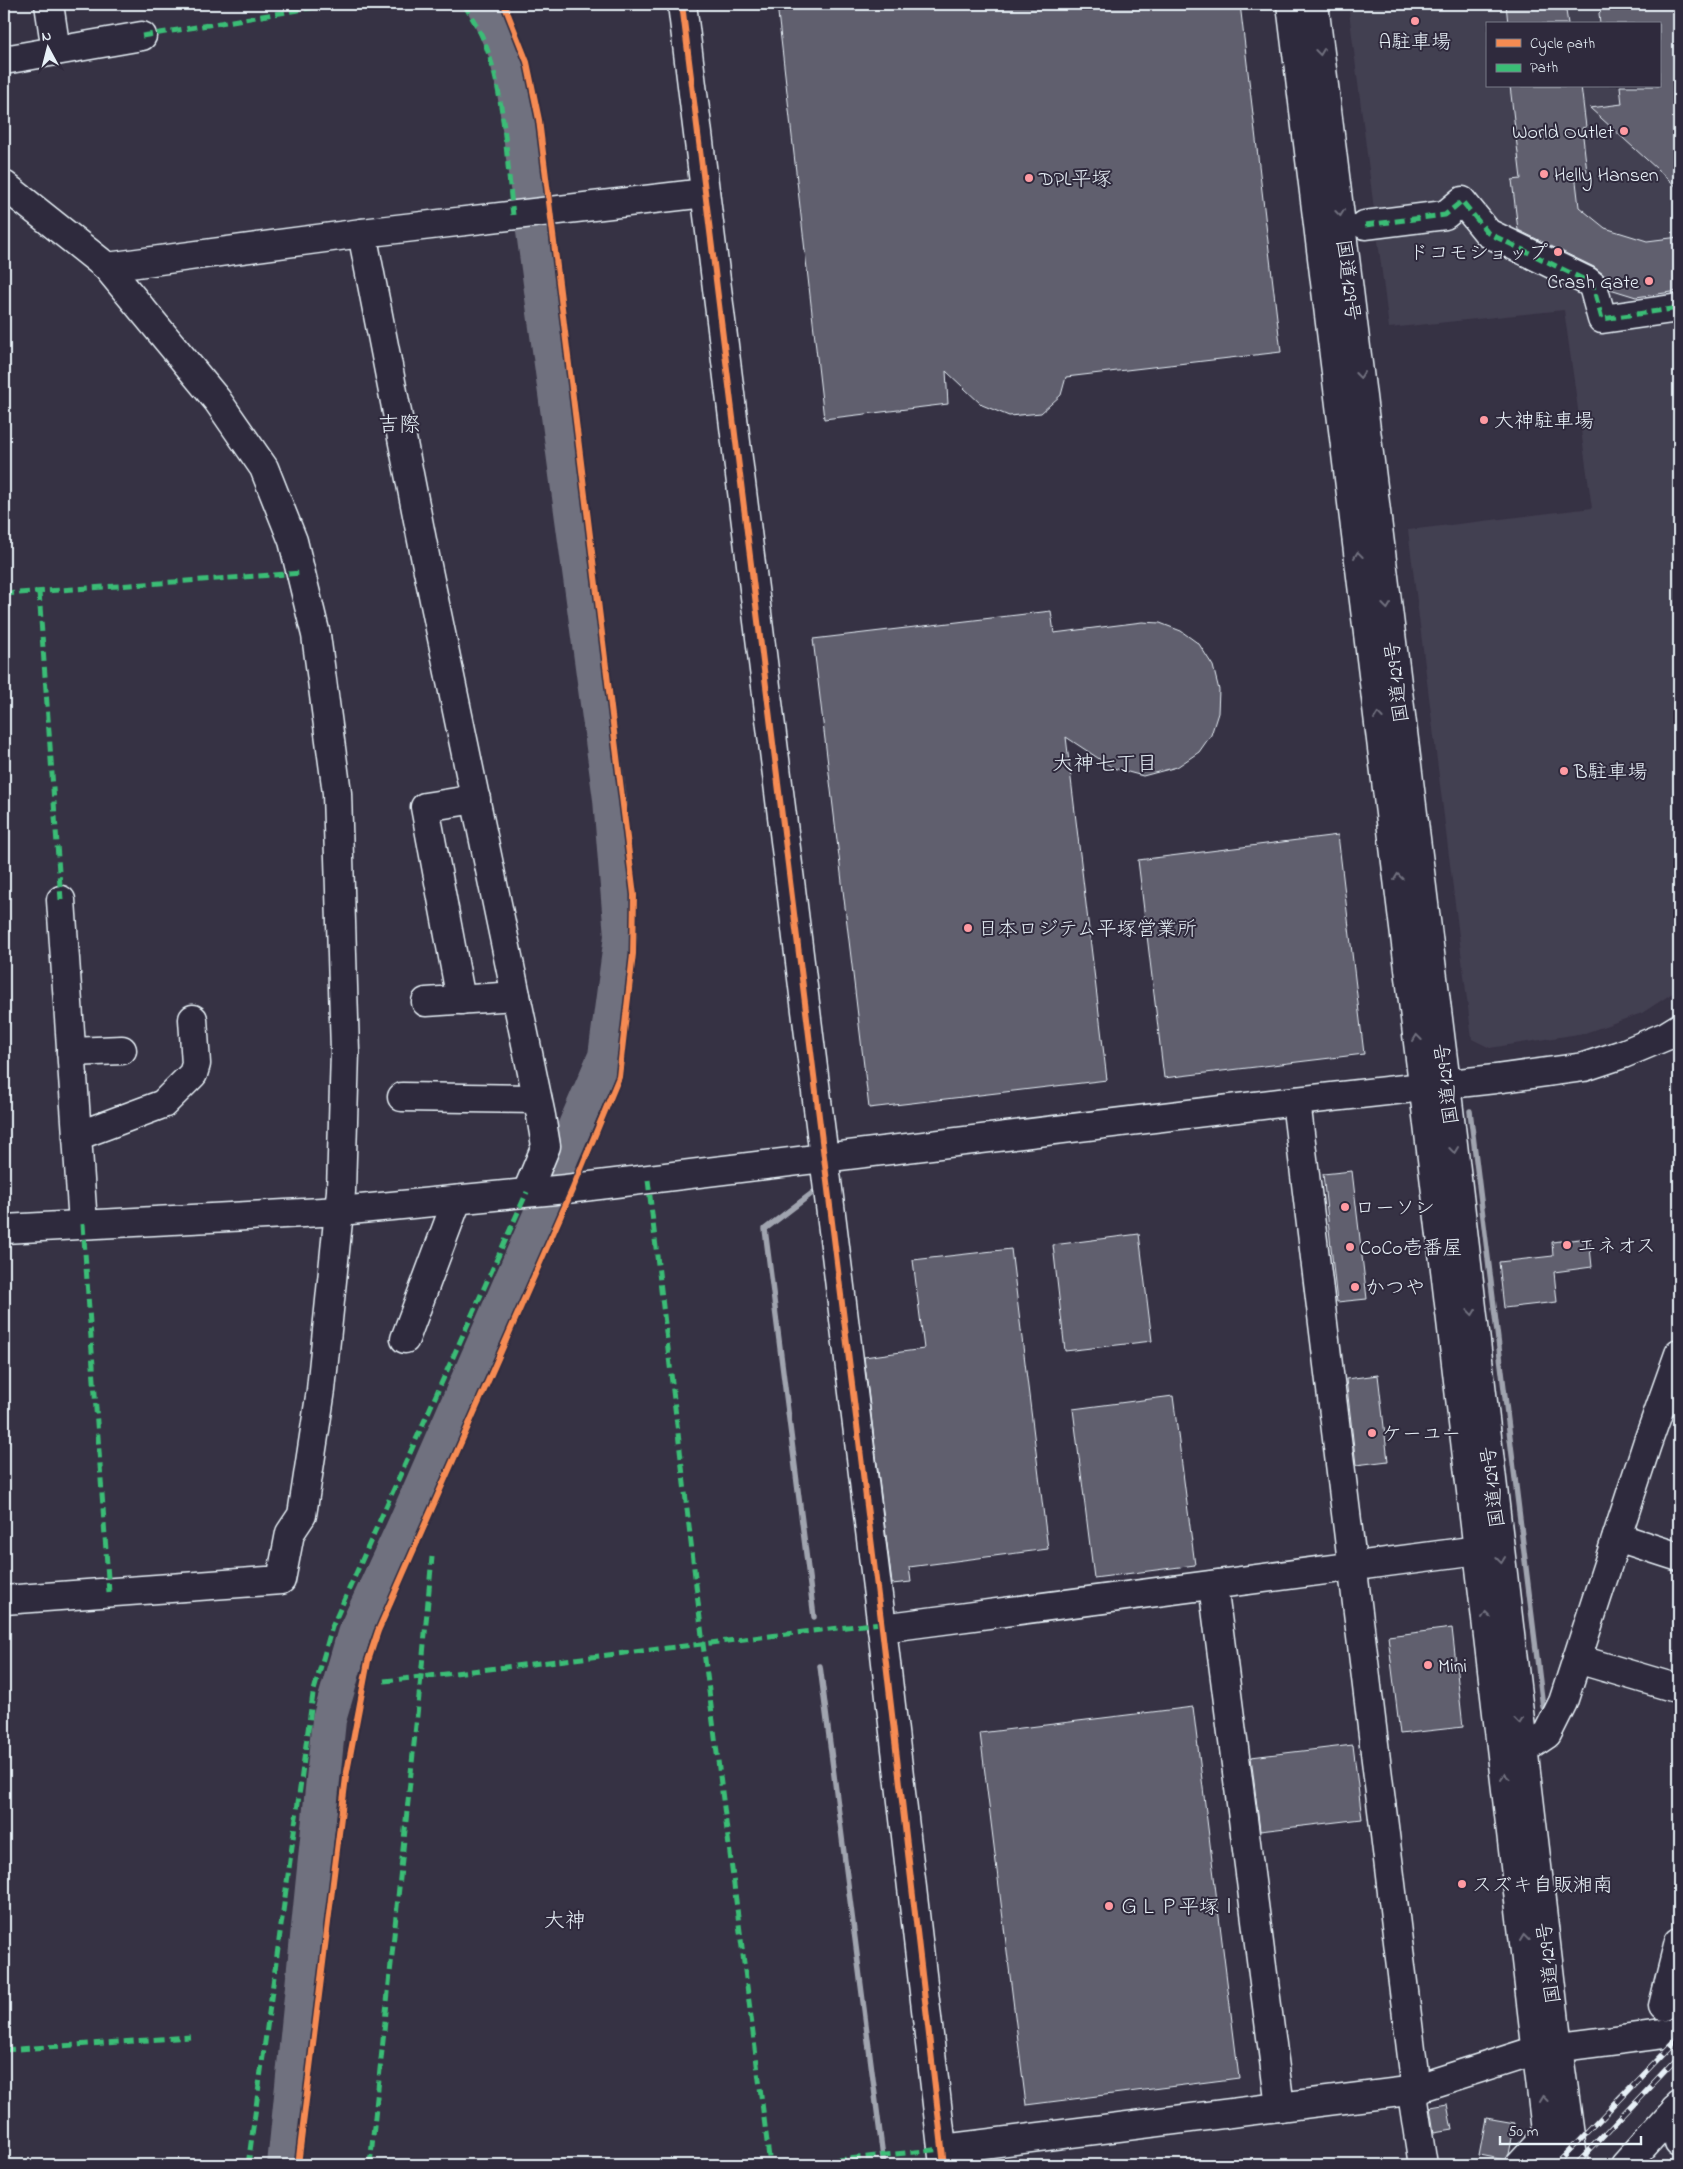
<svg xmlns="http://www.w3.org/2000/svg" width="1683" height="2169" font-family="'Indie Flower','Klee One',sans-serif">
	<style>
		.built { fill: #433f51; fill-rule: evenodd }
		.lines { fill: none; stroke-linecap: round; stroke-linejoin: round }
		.stream { stroke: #a0a4af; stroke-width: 5.5 }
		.river { stroke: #70717f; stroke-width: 34 }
		.building { fill: #605e6e; stroke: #e8f1f8 }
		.minor-casing { stroke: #e8f1f8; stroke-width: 31 }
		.highway-casing { stroke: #e8f1f8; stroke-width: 31 }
		.minor { stroke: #2f2a3d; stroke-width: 28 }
		.highway { stroke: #2f2a3d; stroke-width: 28 }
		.rail-casing { stroke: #e8f1f8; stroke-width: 5.5 }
		.rail { stroke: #2f2a3d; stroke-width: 4; stroke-dasharray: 11; stroke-linecap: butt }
		.quiet { stroke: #3abd76; stroke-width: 5; stroke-dasharray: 10 5; stroke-linecap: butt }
		.cycleway-casing { stroke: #2f2a3d; stroke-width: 9 }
		.cycleway { stroke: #f68b52; stroke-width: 6 }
		.oneway { stroke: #70707e }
		.poi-dot { fill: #ff9aa2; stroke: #2f2a3d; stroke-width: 2 }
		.labels { text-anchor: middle; stroke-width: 4; stroke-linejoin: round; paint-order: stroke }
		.poi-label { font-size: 20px; fill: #e8f1f8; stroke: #2f2a3d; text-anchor: start }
		.street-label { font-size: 20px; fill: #e8f1f8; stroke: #2f2a3d }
		.neighbourhood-label { font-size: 21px; fill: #e8f1f8; stroke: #2f2a3d }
	</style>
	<rect width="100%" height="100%" fill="#363244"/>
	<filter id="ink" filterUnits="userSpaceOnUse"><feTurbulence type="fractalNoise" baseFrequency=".02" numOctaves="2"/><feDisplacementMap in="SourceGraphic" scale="10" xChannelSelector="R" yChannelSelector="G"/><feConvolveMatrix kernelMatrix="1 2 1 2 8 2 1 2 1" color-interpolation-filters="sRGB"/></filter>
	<g filter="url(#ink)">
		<path class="built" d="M1348,4H1679V989L1642,1013L1585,1033L1490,1048L1472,1039L1408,530L1592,508L1564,310L1389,328ZM1487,24H1659V86H1487Z"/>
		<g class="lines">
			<g class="stream">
				<path d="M1470,1111L1543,1707"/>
				<path d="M814,1617L765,1229L815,1191"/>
				<path d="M820,1666L884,2165"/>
			</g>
			<path class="river" d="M284,2165L329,1720L354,1634L403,1528L539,1217L562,1156L605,1056L621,936L610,799L514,91L505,51L483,4"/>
		</g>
		<g class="building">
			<path d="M777,4H1240L1281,352L1066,377L1061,395L1041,413L1009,416L982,405L946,371L948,404L824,419Z"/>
			<path d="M1506,4H1565L1568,24H1508Z"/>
			<path d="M1608,4H1669L1679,13V189L1590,108L1622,104L1620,86H1659V24H1600L1599,13Z"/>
			<path d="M1510,86H1581L1586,127L1582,128L1587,172L1575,173L1579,207L1605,228L1647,241L1679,237V291L1636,297L1610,289L1603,274L1594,267L1518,230L1512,180L1521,179Z"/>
			<path d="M1051,611L1054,633L1142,622L1160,623L1181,631L1199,644L1213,666L1219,690L1218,713L1211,735L1199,752L1177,767L1143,776L1113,768L1066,737L1107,1080L869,1108L813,639Z"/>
			<path d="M1338,835L1364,1054L1164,1078L1138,860Z"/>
			<path d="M1352,1171L1367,1299L1337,1302L1323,1174Z"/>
			<path d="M1139,1234L1152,1341L1065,1351L1053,1245Z"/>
			<path d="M1589,1238L1592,1267L1554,1272L1557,1302L1504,1308L1499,1262L1553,1256L1552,1242Z"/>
			<path d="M1011,1249L1048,1549L909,1567L911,1582L892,1584L864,1357L924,1349L913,1260Z"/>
			<path d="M1378,1375L1388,1461L1356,1465L1346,1379Z"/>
			<path d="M1173,1396L1195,1565L1094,1578L1073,1409Z"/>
			<path d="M1452,1628L1463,1727L1400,1734L1388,1636Z"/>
			<path d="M1193,1707L1239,2078L1026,2105L980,1733Z"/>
			<path d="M1353,1745L1362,1819L1260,1831L1251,1757Z"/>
			<path d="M1447,2104L1452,2130L1434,2133L1430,2107Z"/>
			<path d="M1486,2118L1515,2123L1509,2153L1505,2160L1479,2155Z"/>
		</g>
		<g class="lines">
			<defs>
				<g id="minor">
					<path d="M49,4L56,51"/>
					<path d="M682,4L882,1628L944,2165"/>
					<path d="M4,60L142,36"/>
					<path d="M4,185L107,267L217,400L264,468L293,541L316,635L337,793L345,1051L341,1191L321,1390L302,1515L290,1533L281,1580L4,1600"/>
					<path d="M1365,225L1445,215L1462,201L1488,233L1587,281L1593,286L1602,319L1679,308"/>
					<path d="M362,233L426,561L541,1116L546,1146L527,1192"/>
					<path d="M107,267L362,233L705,193"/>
					<path d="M61,900L83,1224"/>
					<path d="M461,1000L425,807L476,799"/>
					<path d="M426,1002L516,996"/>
					<path d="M71,1052L122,1050"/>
					<path d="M402,1097L537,1099"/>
					<path d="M77,1136L163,1104L193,1074L196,1064L193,1019"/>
					<path d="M4,1229L340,1211L566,1189L1296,1101L1495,1079L1584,1067L1623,1054L1666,1036L1679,1028"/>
					<path d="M405,1339L457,1200"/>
					<path d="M1617,1537L1679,1557"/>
					<path d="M1213,1585L1280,2107"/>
					<path d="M882,1628L1478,1550"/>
					<path d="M1577,1659L1679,1689"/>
					<path d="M1523,1750L1547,1734L1563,1702L1647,1444L1679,1354"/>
					<path d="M1663,2006L1679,1942"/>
					<path d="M1674,2110L1678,2116L1679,2140"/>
					<path d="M943,2149L1416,2090L1296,1101"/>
					<path d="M1423,2165L1413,2100L1416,2090L1424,2086L1537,2050L1679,2032"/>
					<path d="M1519,2165L1546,2136"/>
					<path d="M1625,2165L1679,2105"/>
				</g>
				<g id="highway">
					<path d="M1291,4L1427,1116L1550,2165"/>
					<path d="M1314,4L1446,1084L1558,2047L1574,2165"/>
				</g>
			</defs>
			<use href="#minor" class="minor-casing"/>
			<use href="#highway" class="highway-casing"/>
			<use href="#minor" class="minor"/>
			<use href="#highway" class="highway"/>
			<defs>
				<g id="rail">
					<path d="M1556,2165L1679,2037"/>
					<path d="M1576,2165L1679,2056"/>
				</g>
			</defs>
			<use href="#rail" class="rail-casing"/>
			<use href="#rail" class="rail"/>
			<g class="quiet">
				<path d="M464,4C470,14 476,24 481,34C505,87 506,157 513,215"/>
				<path d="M142,36L334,4"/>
				<path d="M1365,225L1445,215L1462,201L1488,233L1587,281L1593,286L1602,319L1679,308"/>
				<path d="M39,592L61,900"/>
				<path d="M4,594L301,573"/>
				<path d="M648,1180L703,1644L770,2165"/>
				<path d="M83,1224L109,1593"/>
				<path d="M384,1681L421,1677L432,1557"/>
				<path d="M4,2050L190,2037"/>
				<path d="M248,2165L313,1694L332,1627L527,1192"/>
				<path d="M370,2165L421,1677L881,1623"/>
				<path d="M791,2165L943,2149"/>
			</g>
			<defs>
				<g id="cycleway">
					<path d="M682,4L882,1628L944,2165"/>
					<path d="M298,2165L346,1777L368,1661L378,1631L573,1188L619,1077L633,954L634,895L539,120L527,62L504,4"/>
				</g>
			</defs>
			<use href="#cycleway" class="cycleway-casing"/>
			<use href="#cycleway" class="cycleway"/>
		</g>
		<defs><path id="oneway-chevron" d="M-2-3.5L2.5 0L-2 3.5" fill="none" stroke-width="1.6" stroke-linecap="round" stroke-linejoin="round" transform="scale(1.25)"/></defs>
		<g class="oneway">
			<use href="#oneway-chevron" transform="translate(1320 52) rotate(83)"/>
			<use href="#oneway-chevron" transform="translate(1340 213) rotate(83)"/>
			<use href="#oneway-chevron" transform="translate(1360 375) rotate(83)"/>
			<use href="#oneway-chevron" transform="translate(1358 555) rotate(-97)"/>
			<use href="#oneway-chevron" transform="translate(1387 606) rotate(83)"/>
			<use href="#oneway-chevron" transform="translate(1378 716) rotate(-97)"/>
			<use href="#oneway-chevron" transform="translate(1398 877) rotate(-97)"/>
			<use href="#oneway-chevron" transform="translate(1417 1038) rotate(-97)"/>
			<use href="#oneway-chevron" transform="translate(1454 1150) rotate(83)"/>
			<use href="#oneway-chevron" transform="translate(1472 1312) rotate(83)"/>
			<use href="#oneway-chevron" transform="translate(1501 1560) rotate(83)"/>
			<use href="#oneway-chevron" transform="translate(1486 1615) rotate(-97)"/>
			<use href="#oneway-chevron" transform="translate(1519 1721) rotate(83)"/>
			<use href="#oneway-chevron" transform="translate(1505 1777) rotate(-97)"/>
			<use href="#oneway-chevron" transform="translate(1524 1938) rotate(-97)"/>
			<use href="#oneway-chevron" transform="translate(1543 2099) rotate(-96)"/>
		</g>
	</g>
	<g class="poi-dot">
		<circle cx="1415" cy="21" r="5"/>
		<circle cx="1624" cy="131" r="5"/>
		<circle cx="1544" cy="174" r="5"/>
		<circle cx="1029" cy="178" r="5"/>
		<circle cx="1558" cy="252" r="5"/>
		<circle cx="1649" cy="281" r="5"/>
		<circle cx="1484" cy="420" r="5"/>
		<circle cx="1564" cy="771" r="5"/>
		<circle cx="968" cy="928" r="5"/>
		<circle cx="1345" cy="1207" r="5"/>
		<circle cx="1567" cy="1245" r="5"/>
		<circle cx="1350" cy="1247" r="5"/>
		<circle cx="1355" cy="1287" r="5"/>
		<circle cx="1372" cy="1433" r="5"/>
		<circle cx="1428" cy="1665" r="5"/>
		<circle cx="1462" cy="1884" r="5"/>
		<circle cx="1109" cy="1906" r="5"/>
	</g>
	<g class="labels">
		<g class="poi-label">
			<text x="1415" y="48" text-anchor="middle">A駐車場</text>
			<text x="1614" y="138" text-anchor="end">World Outlet</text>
			<text x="1554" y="181">Helly Hansen</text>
			<text x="1039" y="185">DPL平塚</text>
			<text x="1548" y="259" text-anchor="end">ドコモショップ</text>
			<text x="1639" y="288" text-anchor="end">Crash Gate</text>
			<text x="1494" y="427">大神駐車場</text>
			<text x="1574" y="778">B駐車場</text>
			<text x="978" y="935">日本ロジテム平塚営業所</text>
			<text x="1355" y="1214">ローソン</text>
			<text x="1577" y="1252">エネオス</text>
			<text x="1360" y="1254">CoCo壱番屋</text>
			<text x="1365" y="1294">かつや</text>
			<text x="1382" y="1440">ケーユー</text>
			<text x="1438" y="1672">Mini</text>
			<text x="1472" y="1891">スズキ自販湘南</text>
			<text x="1119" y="1913">ＧＬＰ平塚Ⅰ</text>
		</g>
		<g class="street-label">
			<text transform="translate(1349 280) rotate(83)" y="7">国道129号</text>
			<text transform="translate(1396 682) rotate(-97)" y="7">国道129号</text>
			<text transform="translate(1446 1084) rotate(-97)" y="7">国道129号</text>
			<text transform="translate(1492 1487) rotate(-97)" y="7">国道129号</text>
			<text transform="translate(1548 1963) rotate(-97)" y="7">国道129号</text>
		</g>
		<g class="neighbourhood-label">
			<text x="399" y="431">吉際</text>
			<text x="1105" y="770">大神七丁目</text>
			<text x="565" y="1927">大神</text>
		</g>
	</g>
	<rect width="1683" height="2169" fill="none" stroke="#2f2a3d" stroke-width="20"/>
	<rect x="10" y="10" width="1663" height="2149" fill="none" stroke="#e8f1f8" stroke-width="2" filter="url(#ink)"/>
	<rect x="1486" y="22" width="175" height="65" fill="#2f2a3d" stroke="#797a88"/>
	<rect x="1496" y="39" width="25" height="8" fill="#f68b52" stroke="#797a88"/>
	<text x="1530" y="48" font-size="15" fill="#e8f1f8">Cycle path</text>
	<rect x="1496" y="64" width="25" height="8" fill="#3abd76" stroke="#797a88"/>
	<text x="1530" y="72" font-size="15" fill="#e8f1f8">Path</text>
	<g transform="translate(48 48) rotate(353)" stroke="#2f2a3d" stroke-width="4" paint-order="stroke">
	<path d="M0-4L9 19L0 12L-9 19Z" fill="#e8f1f8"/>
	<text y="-8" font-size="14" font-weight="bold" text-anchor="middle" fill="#e8f1f8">N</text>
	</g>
	<path d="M1500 2136v8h141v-8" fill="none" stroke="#e8f1f8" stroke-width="2.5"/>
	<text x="1508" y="2136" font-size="15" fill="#e8f1f8" stroke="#2f2a3d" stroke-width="4" paint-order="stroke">50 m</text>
</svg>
